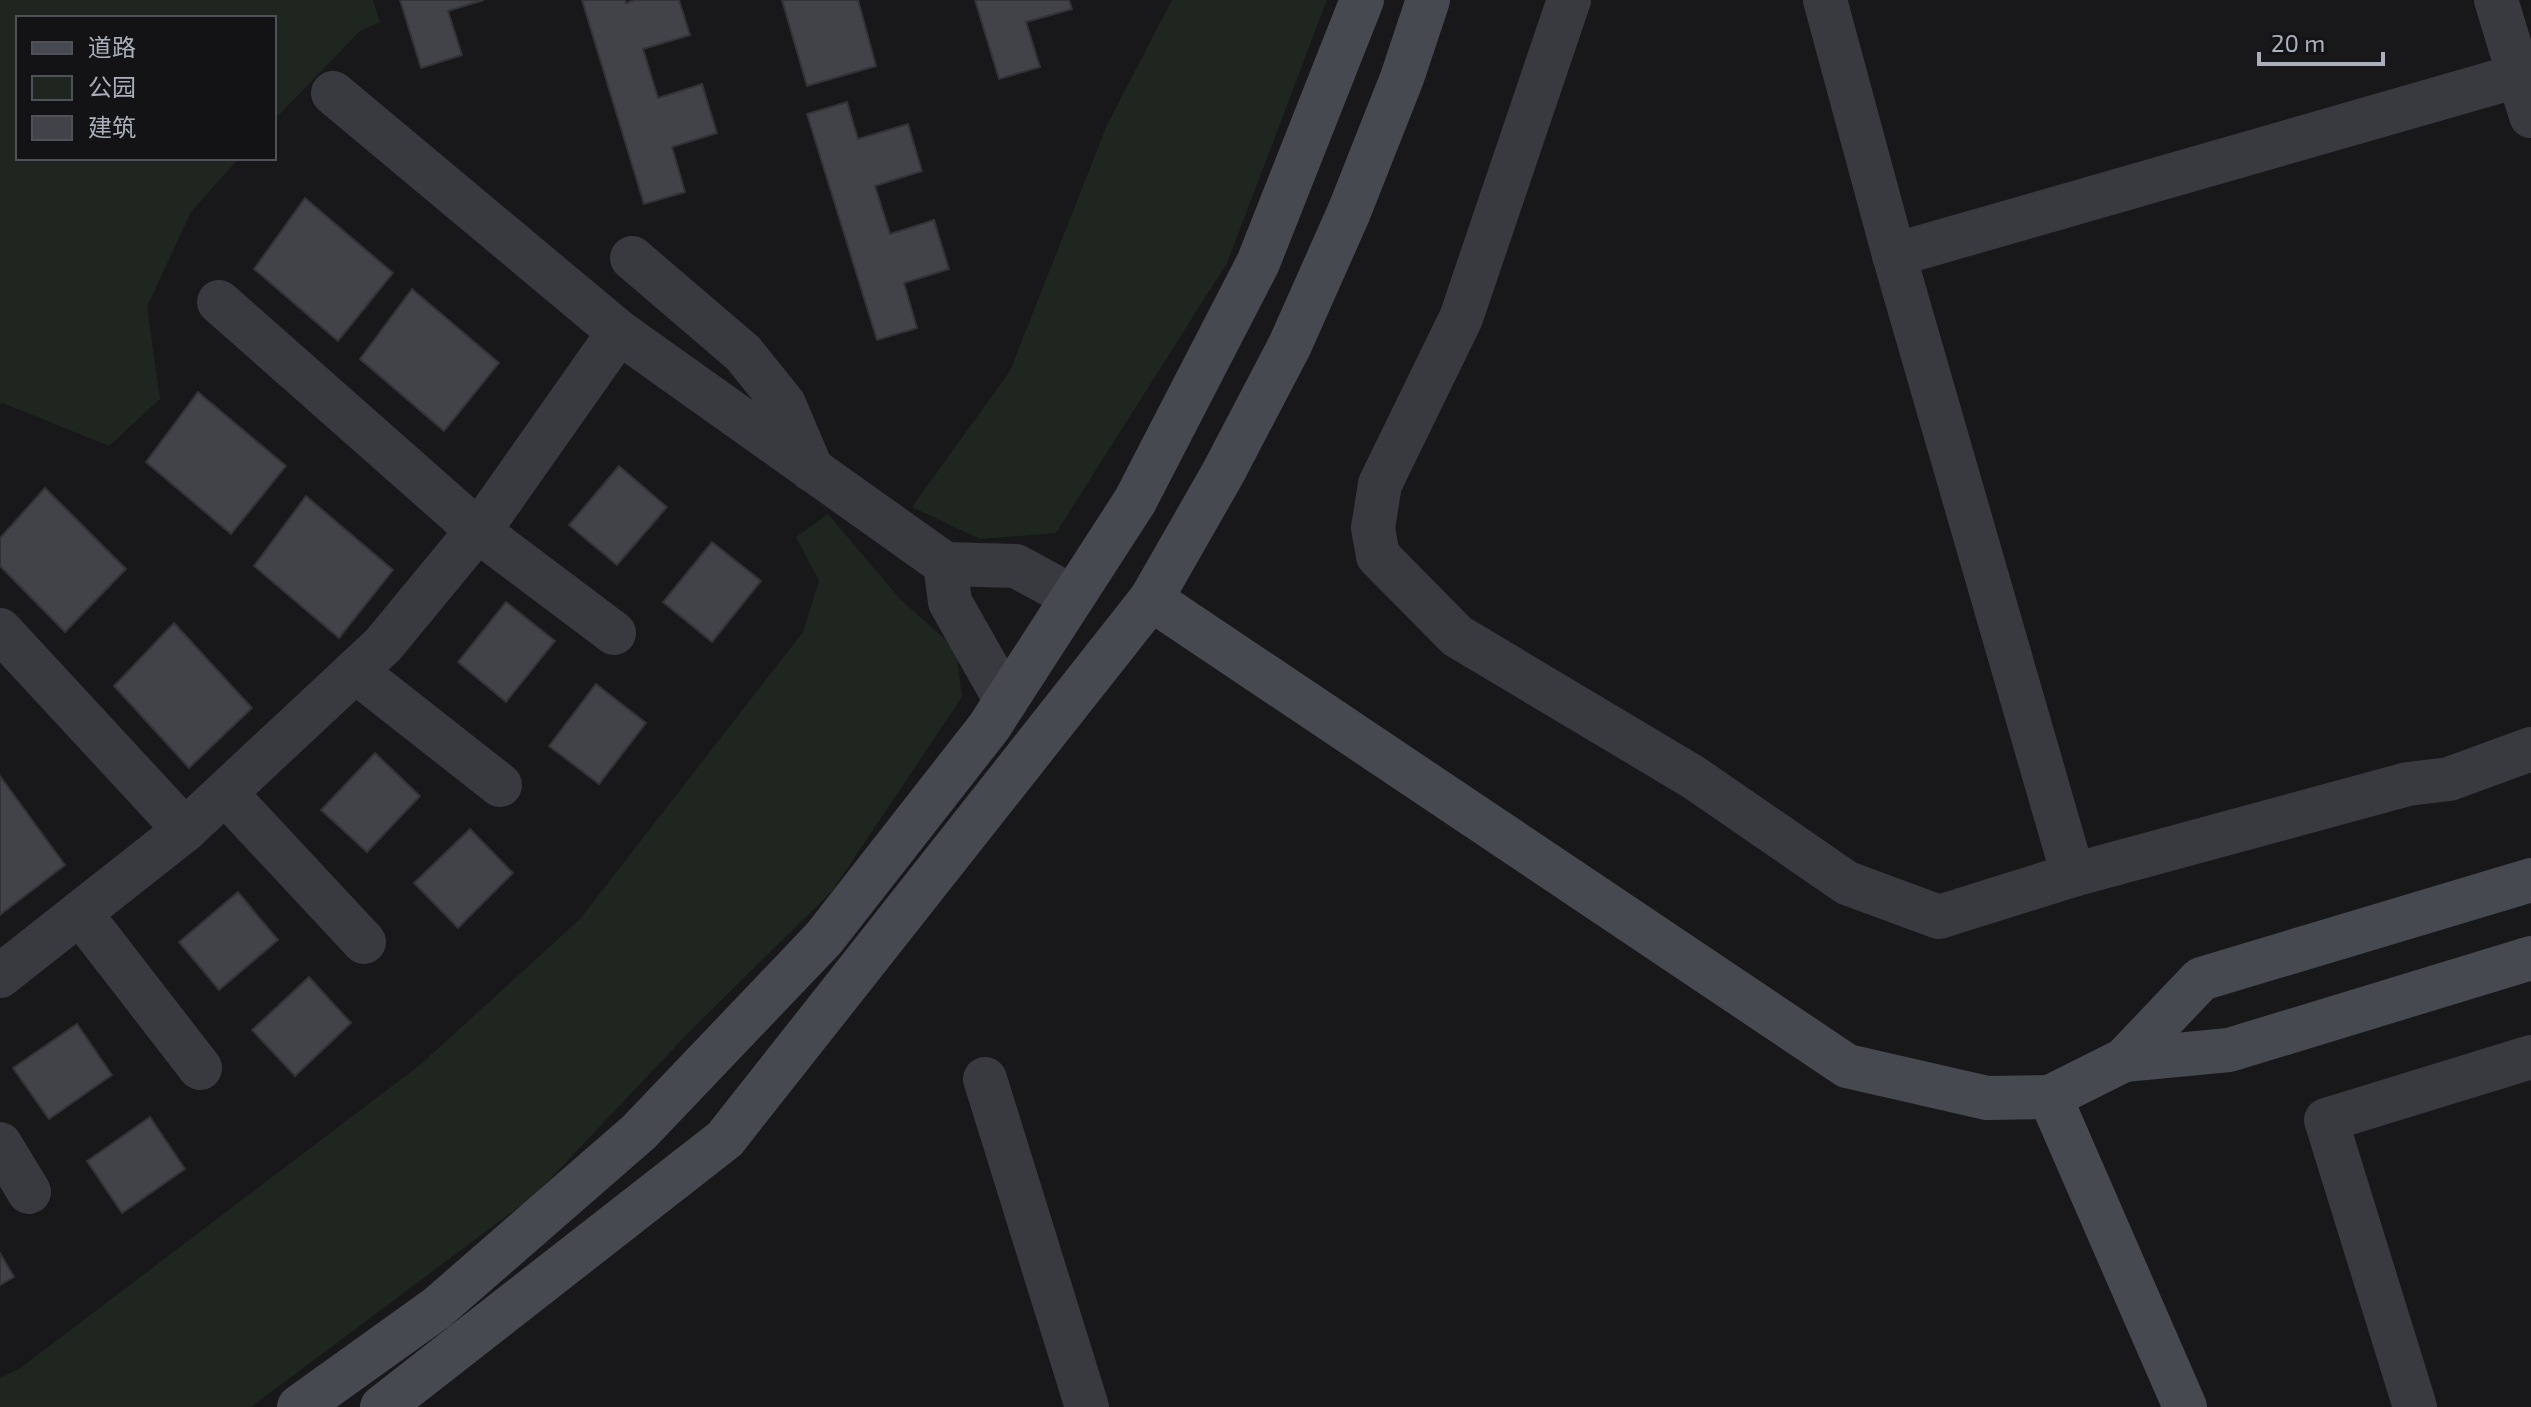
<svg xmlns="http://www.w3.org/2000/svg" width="2531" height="1407" font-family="'Exo 2','Noto Sans SC',sans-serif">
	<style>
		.green { fill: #1e261f }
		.building { fill: #424348; stroke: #323237; stroke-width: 2 }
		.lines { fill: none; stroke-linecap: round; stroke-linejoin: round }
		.street { stroke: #393a40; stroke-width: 44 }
		.secondary { stroke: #474950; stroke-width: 44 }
	</style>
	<rect width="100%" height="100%" fill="#18181b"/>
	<g class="green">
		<path d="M0,0H373L380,22L359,32L274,120V18H18V158H239L191,212L147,307L160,399L109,446L3,403L0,404Z"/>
		<path d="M1172,0H1327L1227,263L1056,533L980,539L912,507L1010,371L1107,125Z"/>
		<path d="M828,514L900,599L956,649L962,697L832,891L690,1031L536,1194L251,1407H0V1378L19,1369L420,1065L580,919L803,632L819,581L796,537Z"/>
	</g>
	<g class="building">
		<path d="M400,0H484L448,11L462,55L421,68Z"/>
		<path d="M582,0H625L626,3L635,0H679L690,35L643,49L658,98L702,84L717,133L672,147L685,192L644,204Z"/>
		<path d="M782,0H858L876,66L807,86Z"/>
		<path d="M975,0H1069L1072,9L1026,22L1040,67L999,79Z"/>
		<path d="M847,102L858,139L908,124L922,171L875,186L890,234L934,220L949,269L904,283L917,328L877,340L807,114Z"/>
		<path d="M305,198L393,273L338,341L254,269Z"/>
		<path d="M412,289L499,363L444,431L360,359Z"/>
		<path d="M198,392L286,466L231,534L146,462Z"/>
		<path d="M619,466L667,507L617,565L569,525Z"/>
		<path d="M45,488L126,569L65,632L0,566V538Z"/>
		<path d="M306,496L393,570L339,638L254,566Z"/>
		<path d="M712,542L761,581L712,642L663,602Z"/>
		<path d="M506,602L555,641L506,702L458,662Z"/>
		<path d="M174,623L252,708L189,768L114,686Z"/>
		<path d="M596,684L646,723L599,784L549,746Z"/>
		<path d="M375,753L420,796L367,852L321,810Z"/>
		<path d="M0,776L65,865L0,915Z"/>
		<path d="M470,829L513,873L458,928L414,883Z"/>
		<path d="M238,892L278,940L219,990L179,942Z"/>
		<path d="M309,977L351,1023L295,1076L252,1030Z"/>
		<path d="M77,1024L112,1075L49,1119L13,1068Z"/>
		<path d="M150,1117L185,1169L122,1213L87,1161Z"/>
		<path d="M0,1253L14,1277L0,1285Z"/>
	</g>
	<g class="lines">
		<g class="street">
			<path d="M1569,0L1461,318L1380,484L1373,528L1378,556L1457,636L1693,777L1847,883L1939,917L2073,875L2408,784L2449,779L2531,749"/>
			<path d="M1825,0L1894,255L2073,875"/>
			<path d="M2496,0L2531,116"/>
			<path d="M333,93L619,332L945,564"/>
			<path d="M1894,255L2531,72"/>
			<path d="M632,258L743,353L784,404L812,470"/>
			<path d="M219,302L477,530L614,633"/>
			<path d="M0,630L185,830"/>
			<path d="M355,671L500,785"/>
			<path d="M1006,701L950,602L945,564L1016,566L1073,597"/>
			<path d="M225,793L364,942"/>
			<path d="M80,913L200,1068"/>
			<path d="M0,976L185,830L383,645L491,514L619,332"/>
			<path d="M985,1079L1087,1407"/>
			<path d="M0,1144L29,1192"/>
			<path d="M2415,1407L2326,1120L2531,1057"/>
		</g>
		<g class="secondary">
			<path d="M1151,599L1847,1066L1987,1098L2050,1097L2124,1060L2201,979L2531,880"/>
			<path d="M2124,1060L2229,1050L2531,958"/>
			<path d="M2050,1097L2185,1407"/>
			<path d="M299,1407L437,1308L639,1132L824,938L989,727L1135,501L1258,263L1362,0"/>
			<path d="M382,1407L725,1139L1151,599L1223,473L1290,345L1349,212L1402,78L1428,0"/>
		</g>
	</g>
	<rect x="16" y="16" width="260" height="144" fill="#131316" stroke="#4f5158" stroke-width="2"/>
	<rect x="32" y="42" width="40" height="12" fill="#474950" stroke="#4f5158" stroke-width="2"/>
	<text x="88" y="56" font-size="24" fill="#aaafbb">道路</text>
	<rect x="32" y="76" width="40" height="24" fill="#1e261f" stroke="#4f5158" stroke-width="2"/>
	<text x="88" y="96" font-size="24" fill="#aaafbb">公园</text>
	<rect x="32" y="116" width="40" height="24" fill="#424348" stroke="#4f5158" stroke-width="2"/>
	<text x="88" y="136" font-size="24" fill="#aaafbb">建筑</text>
	<path d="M2259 52v12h124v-12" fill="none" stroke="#aaafbb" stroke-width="4"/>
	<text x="2271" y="52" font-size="24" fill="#aaafbb" stroke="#131316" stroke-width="6" paint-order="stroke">20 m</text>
</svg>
